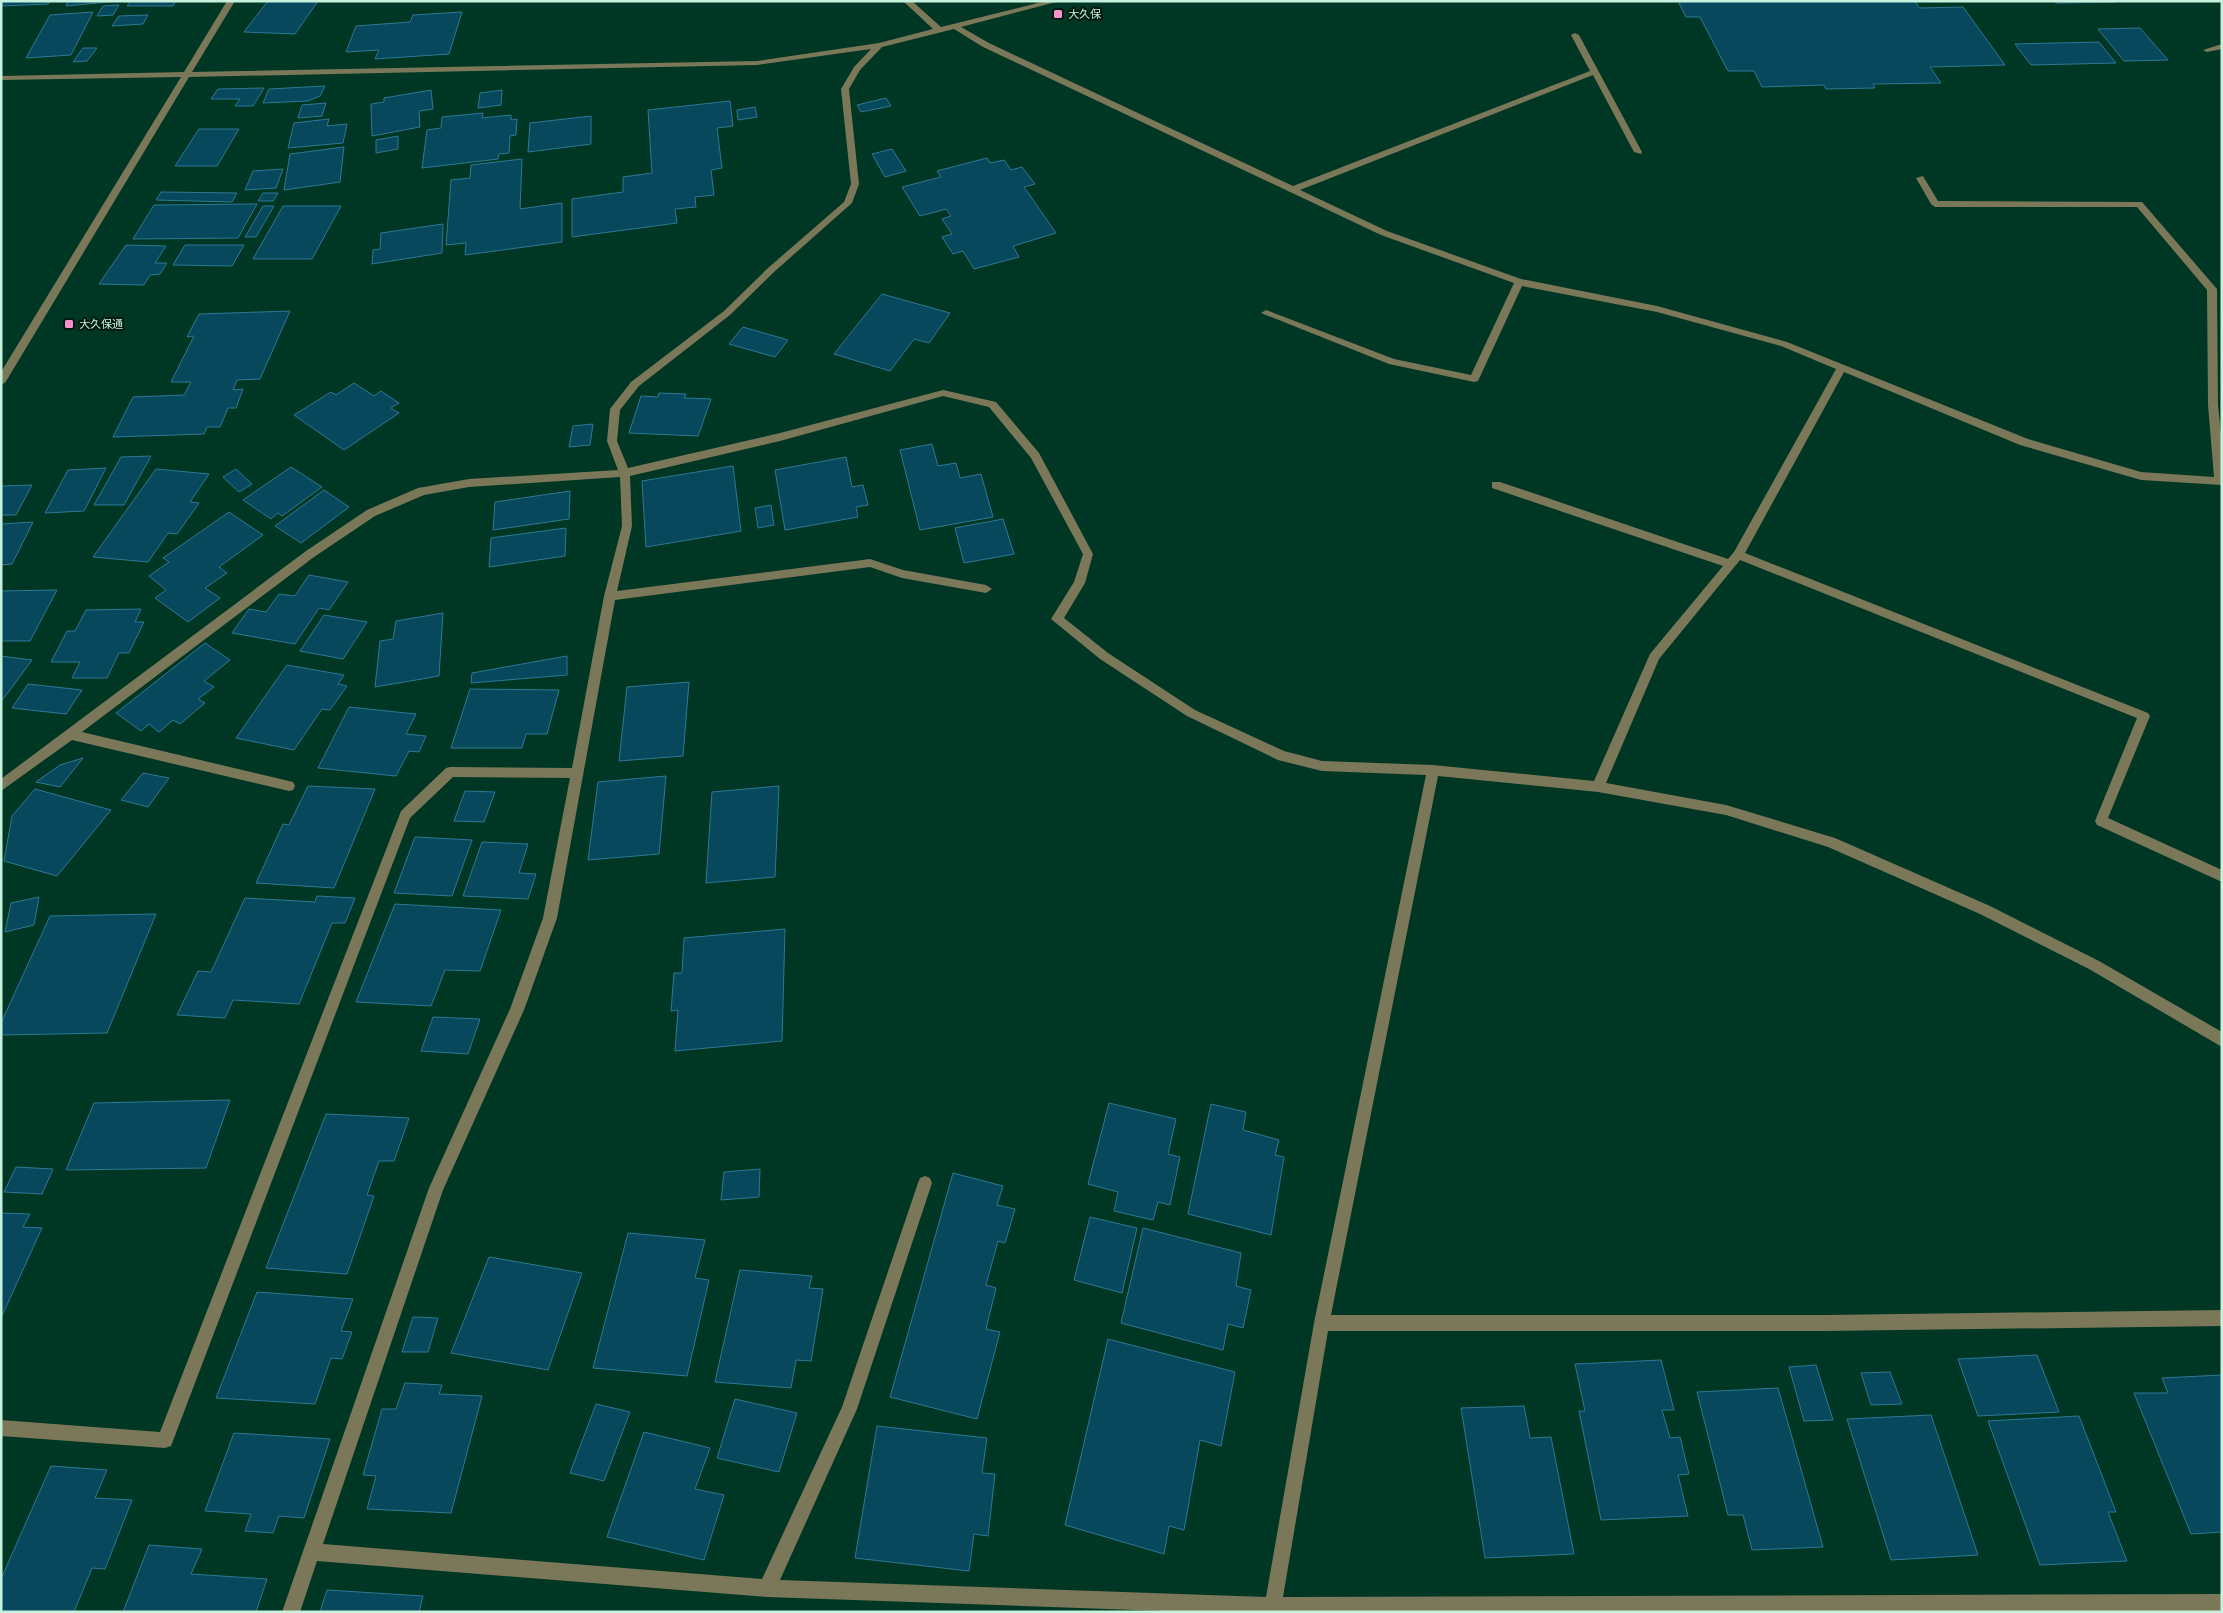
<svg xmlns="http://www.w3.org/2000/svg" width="2223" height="1613" font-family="'PT Serif','Noto Sans JP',serif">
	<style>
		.building { fill: #08485c; stroke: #2d7994 }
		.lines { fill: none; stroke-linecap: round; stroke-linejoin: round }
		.minor { fill: #7a7858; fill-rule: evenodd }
		.poi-dot { fill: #f890cc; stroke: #001a10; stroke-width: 2 }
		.labels { text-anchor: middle; stroke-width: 4; stroke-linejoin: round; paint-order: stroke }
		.far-poi-label { font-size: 11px; fill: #c6f2dd; stroke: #001a10; text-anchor: start }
	</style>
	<rect width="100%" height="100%" fill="#003624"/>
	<g class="building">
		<path d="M1,1H51L48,4L1,6Z"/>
		<path d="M68,1H119L66,6Z"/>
		<path d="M131,1H176L173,6H127Z"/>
		<path d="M268,1H318L295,34L244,32Z"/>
		<path d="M1678,1H1915L1919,8L1963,7L2005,65L1930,67L1941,83L1873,84L1875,88L1826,89L1824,85L1762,87L1754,71H1728L1700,17H1686Z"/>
		<path d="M2054,1H2115L2116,2L2056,3Z"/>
		<path d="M119,5L113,15L97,16L103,6Z"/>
		<path d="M93,12L71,55L26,58L50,15Z"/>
		<path d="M462,12L449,54L375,59L379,50L346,52L356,26L410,22L413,15Z"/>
		<path d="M148,15L143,24L112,26L119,16Z"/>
		<path d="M2140,28L2168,60L2124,61L2098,29Z"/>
		<path d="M2099,42L2116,63L2031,65L2015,44Z"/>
		<path d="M83,48H97L87,61L73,62Z"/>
		<path d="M325,86L320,96L308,101L263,103L269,89Z"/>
		<path d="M264,88L253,106H235L240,99H211L218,89Z"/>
		<path d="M431,90L433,109L419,111L420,127L372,136L371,104L384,102V98Z"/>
		<path d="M502,90L501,105L478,108L480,93Z"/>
		<path d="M886,98L891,106L861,112L857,105Z"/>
		<path d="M730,101L733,126L717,128L722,168L711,170L714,195L695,197L696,207L675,209L677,223L572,237V199L623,192V177L652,173L648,110Z"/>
		<path d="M326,103L322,116L298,118L302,105Z"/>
		<path d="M755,107L757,117L738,120L737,110Z"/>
		<path d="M483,113L482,118L511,115V120L517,119L516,135L510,136L509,153L499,154L498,159L422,168L427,130L441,128L442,117Z"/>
		<path d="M591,116V144L528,152L530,123Z"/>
		<path d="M329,119L327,126L347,124L343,143L288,148L294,123Z"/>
		<path d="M199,129H239L217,166H175Z"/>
		<path d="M398,136V149L376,153V140Z"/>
		<path d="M344,147L340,182L284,190L290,154Z"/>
		<path d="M892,149L906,171L885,177L872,154Z"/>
		<path d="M987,158L990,163L1004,160L1011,170L1022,167L1035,184L1024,187L1056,233L1013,246L1019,257L974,269L963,251L953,254L942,237L952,234L942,219L951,216L946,209L920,216L902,187L941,177L937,171Z"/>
		<path d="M522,159L520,209L562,203V242L465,255L466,243L446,245L451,180L470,178L471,165Z"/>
		<path d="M283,169L276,188L245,190L253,171Z"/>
		<path d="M161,192L237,193L232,202L156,200Z"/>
		<path d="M263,193H278L273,201H258Z"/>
		<path d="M257,204L238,238L133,239L154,205Z"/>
		<path d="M263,206H274L256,237H245Z"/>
		<path d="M283,206H341L312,259H253Z"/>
		<path d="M443,224L442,253L372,264L373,250L380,249L381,233Z"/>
		<path d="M126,245L166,246L155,263H167L160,274L150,275L144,285L99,284Z"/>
		<path d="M185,245H244L232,266L173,265Z"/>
		<path d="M882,294L950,313L929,343L914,339L890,371L834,354Z"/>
		<path d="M290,311L260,379L237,380L233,390L243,389L236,408H228L220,427H207L204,434L113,437L133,397L184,395L191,382H171L194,336L187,337L199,314Z"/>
		<path d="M743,327L788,340L775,357L729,344Z"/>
		<path d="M354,383L374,396L381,391L399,403L391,408L399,413L344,450L294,415L331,392L336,395Z"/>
		<path d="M659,393L686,394L684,398L711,399L698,436L629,433L641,396L658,397Z"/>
		<path d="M593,424L590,445L569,447L573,426Z"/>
		<path d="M932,444L938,466L956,463L960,478L981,474L993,517L920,530L900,450Z"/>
		<path d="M151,456L124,505H94L121,457Z"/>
		<path d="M846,457L852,487L863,485L868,505L856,507L858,517L785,530L775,470Z"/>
		<path d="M733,466L741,531L646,547L642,481Z"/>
		<path d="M291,467L322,487L282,516L278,513L271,519L243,500Z"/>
		<path d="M106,468L84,511L45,513L68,470Z"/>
		<path d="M156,469L209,474L190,502L199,503L177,534L168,533L148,562L93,557Z"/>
		<path d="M236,469L252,484L239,492L223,477Z"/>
		<path d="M32,485L16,515H1V486Z"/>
		<path d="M324,490L349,507L301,543L275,526Z"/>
		<path d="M570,491L569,519L493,530L495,502Z"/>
		<path d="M771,505L774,525L758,528L755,508Z"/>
		<path d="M229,512L263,535L219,567L227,573L205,588L220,598L188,622L155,598L166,590L149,576L169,562L163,558Z"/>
		<path d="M1003,519L1014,554L964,563L955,528Z"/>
		<path d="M33,522L12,564L1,565V524Z"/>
		<path d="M566,528L565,556L489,567L491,538Z"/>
		<path d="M309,575L348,582L329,610L319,608L295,644L232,633L249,609L266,612L279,594L295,596Z"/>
		<path d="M57,590L30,641H1V591Z"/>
		<path d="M141,609L135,622H144L129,653H119L107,678H72L80,662H51L67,631H75L86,610Z"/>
		<path d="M443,613L439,676L375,687L380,641L393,639L396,621Z"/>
		<path d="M324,615L367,622L343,659L300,651Z"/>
		<path d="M205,643L230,660L204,681L214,687L198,699L205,703L180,724L173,720L159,732L149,724L141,731L116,713Z"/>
		<path d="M1,656L32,660L1,702Z"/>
		<path d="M567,656V675L471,683L472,673Z"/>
		<path d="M287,665L344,675L338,684L347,686L330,710L322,709L294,750L236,738Z"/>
		<path d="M689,682L683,756L619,761L627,687Z"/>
		<path d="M28,684L82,690L66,714L12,708Z"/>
		<path d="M470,689L559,690L547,734H526L522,748H451Z"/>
		<path d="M349,707L416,714L406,734L426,736L419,752L409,751L396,776L318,768Z"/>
		<path d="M83,758L60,787L36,782L60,765Z"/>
		<path d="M143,773L169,778L148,807L121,800Z"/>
		<path d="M666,776L659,854L588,860L598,782Z"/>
		<path d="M308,786L375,789L334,888L256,883L283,824L289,825Z"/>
		<path d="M779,786L775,877L706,883L712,792Z"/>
		<path d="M35,789L111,810L57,876L4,861L12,816Z"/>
		<path d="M465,791L495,792L484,822L454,821Z"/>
		<path d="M415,837L472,840L452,896L394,893Z"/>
		<path d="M482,842L528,844L519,873L536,874L528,899L463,896Z"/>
		<path d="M317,896L355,898L345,923H332L299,1004L233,1000L225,1018L177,1015L198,971L211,972L245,898L315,902Z"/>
		<path d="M39,897L34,925L5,932L11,903Z"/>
		<path d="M395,904L501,910L480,971L445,970L431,1006L356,1002Z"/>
		<path d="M156,914L107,1033L1,1035V1023L50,916Z"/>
		<path d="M785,929L782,1041L675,1051L678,1010L671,1011L674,973H682L684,938Z"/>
		<path d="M433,1017L480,1019L468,1054L421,1051Z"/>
		<path d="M230,1100L206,1168L66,1170L94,1103Z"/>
		<path d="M1109,1103L1176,1119L1168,1154L1180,1157L1170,1205L1158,1202L1153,1220L1114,1211L1118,1192L1088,1184Z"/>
		<path d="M1211,1104L1246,1112L1243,1130L1279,1140L1275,1155L1284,1157L1271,1235L1188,1214Z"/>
		<path d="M326,1114L409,1118L394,1161H379L367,1195L374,1196L347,1274L266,1268Z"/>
		<path d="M16,1167L53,1169L42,1194L4,1192Z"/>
		<path d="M760,1169L759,1197L721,1200L724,1172Z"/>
		<path d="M953,1173L1003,1186L997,1205L1015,1209L1005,1243L998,1241L986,1285L996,1288L986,1329L1000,1332L977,1419L890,1397Z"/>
		<path d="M1,1213L30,1214L23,1227L42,1228L1,1318Z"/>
		<path d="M1090,1217L1137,1228L1122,1293L1074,1280Z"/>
		<path d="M1143,1228L1241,1253L1236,1286L1251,1290L1243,1328L1228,1324L1223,1350L1121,1323Z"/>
		<path d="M628,1233L705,1240L695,1278L709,1280L687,1376L593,1368Z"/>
		<path d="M489,1257L582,1273L548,1370L451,1353Z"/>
		<path d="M740,1270L812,1276L809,1288L823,1289L811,1361L796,1360L791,1388L715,1382Z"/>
		<path d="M257,1292L353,1299L341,1331L352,1332L342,1359L331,1358L315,1404L216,1398Z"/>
		<path d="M413,1317L438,1318L428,1352H402Z"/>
		<path d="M1108,1339L1235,1372L1221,1446L1200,1440L1184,1530L1169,1526L1164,1554L1065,1525Z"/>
		<path d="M2037,1355L2059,1412L1978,1416L1958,1359Z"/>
		<path d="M1661,1360L1674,1410H1662L1670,1438L1680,1437L1689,1474L1678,1475L1688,1516L1601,1520L1579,1411H1585L1575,1364Z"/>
		<path d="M1816,1365L1833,1420L1804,1421L1789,1367Z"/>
		<path d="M1890,1372L1902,1404L1871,1405L1861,1373Z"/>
		<path d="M2222,1375V1532L2191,1534L2134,1393H2168L2162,1378Z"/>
		<path d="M405,1383L442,1385L439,1394L482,1396L451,1513L367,1509L376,1476L363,1475L382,1409H396Z"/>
		<path d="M1778,1388L1823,1547L1752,1550L1743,1515H1728L1697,1392Z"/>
		<path d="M735,1399L797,1413L779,1472L717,1458Z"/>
		<path d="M596,1404L630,1412L604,1481L570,1473Z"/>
		<path d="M1524,1406L1530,1438L1551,1437L1574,1554L1485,1558L1461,1408Z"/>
		<path d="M1931,1415L1978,1555L1891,1560L1847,1419Z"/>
		<path d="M2079,1416L2116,1512H2108L2127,1561L2040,1565L1988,1421Z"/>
		<path d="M877,1426L987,1438L982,1473L995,1474L988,1536L974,1534L969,1571L855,1558Z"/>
		<path d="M644,1432L710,1448L695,1489L724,1495L704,1560L607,1537Z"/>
		<path d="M234,1433L330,1439L304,1518L279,1516L273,1533L245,1531L251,1514L205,1511Z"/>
		<path d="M51,1466L107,1470L95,1498L132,1500L105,1569L92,1568L74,1612H1V1579Z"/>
		<path d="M149,1545L202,1549L191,1574L267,1579L256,1612H123Z"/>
		<path d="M327,1590L423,1596L419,1612H320Z"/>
	</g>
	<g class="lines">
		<g class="minor">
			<path d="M227,1H235L192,72L757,61L879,43L933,29L903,1H912L941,27L1046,1H1060L961,27L989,43L1293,186L1590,71L1571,35L1575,33L1579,35L1642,152L1641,154L1634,152L1593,75L1300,190L1387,231L1521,279L1657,306L1787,342L2028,439L2141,472L2214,477L2208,405L2207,290L2137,207H1935L1931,204L1916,178L1923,176L1938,201L2142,202L2217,289L2218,405L2222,444V485L2141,480L2020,445L1844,372L1745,553L2148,713L2150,716L2108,818L2222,870V882L2097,825L2095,821L2137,718L1740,560L1659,659L1606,783L1726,805L1835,838L1990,906L2099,961L2222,1032V1047L2089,969L1980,914L1828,847L1726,815L1598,792L1438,776L1331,1315H1824L2222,1310V1326L1824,1331H1328L1283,1597L2222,1594V1612H1192L767,1597L317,1561L300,1612H282L429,1188L510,1009L543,918L570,778L453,777L410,818L171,1446L165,1448L1,1436V1420L160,1432L401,811L446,768L450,767L572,768L604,596L622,526L620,477L469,487L424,495L375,516L314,557L82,732L289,781L293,782L295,786L293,790L289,791L72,740L1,791V779L306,551L367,510L418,488L469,479L618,470L607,441L610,409L631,382L724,311L768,268L844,202L851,184L841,89L854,67L871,49L757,65L189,77L5,383L1,384V372L181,77L1,80V76L184,72ZM954,29L983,47L1381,235L1514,283L1471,375L1394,359L1269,311L1266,310L1261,313L1389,364L1474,382L1478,381L1522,286L1657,312L1781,346L1836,369L1734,552L1728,559L1500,482H1492V488L1723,566L1650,654L1594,781L1433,765L1322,761L1284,751L1195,710L1108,653L1064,618L1085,583L1093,554L1039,453L996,402L943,390L780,433L628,468L617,441L620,410L639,386L730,315L774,272L852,203L859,184L849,89L860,70L882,47ZM943,396L989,407L1031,458L1083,554L1074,582L1051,619L1100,659L1187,716L1278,760L1322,771L1426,775L1314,1323L1266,1597L780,1580L857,1409L932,1183L930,1178L925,1176L920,1178L918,1183L842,1407L762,1579L323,1544L443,1190L524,1010L557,918L615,600L870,567L902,578L986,593L992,589L986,585L903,570L870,559L617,591L632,526L630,476L780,441Z"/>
			<path d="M2222,44V49L2207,52L2203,50Z"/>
		</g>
	</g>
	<g class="poi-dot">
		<rect x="1053" y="9" width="10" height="10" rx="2.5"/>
		<rect x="64" y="319" width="10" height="10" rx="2.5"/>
	</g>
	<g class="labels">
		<g class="far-poi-label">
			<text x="1068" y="18">大久保</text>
			<text x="79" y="328">大久保通</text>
		</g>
	</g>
	<rect width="2223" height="1613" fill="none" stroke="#c6f2dd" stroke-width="5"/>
</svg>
